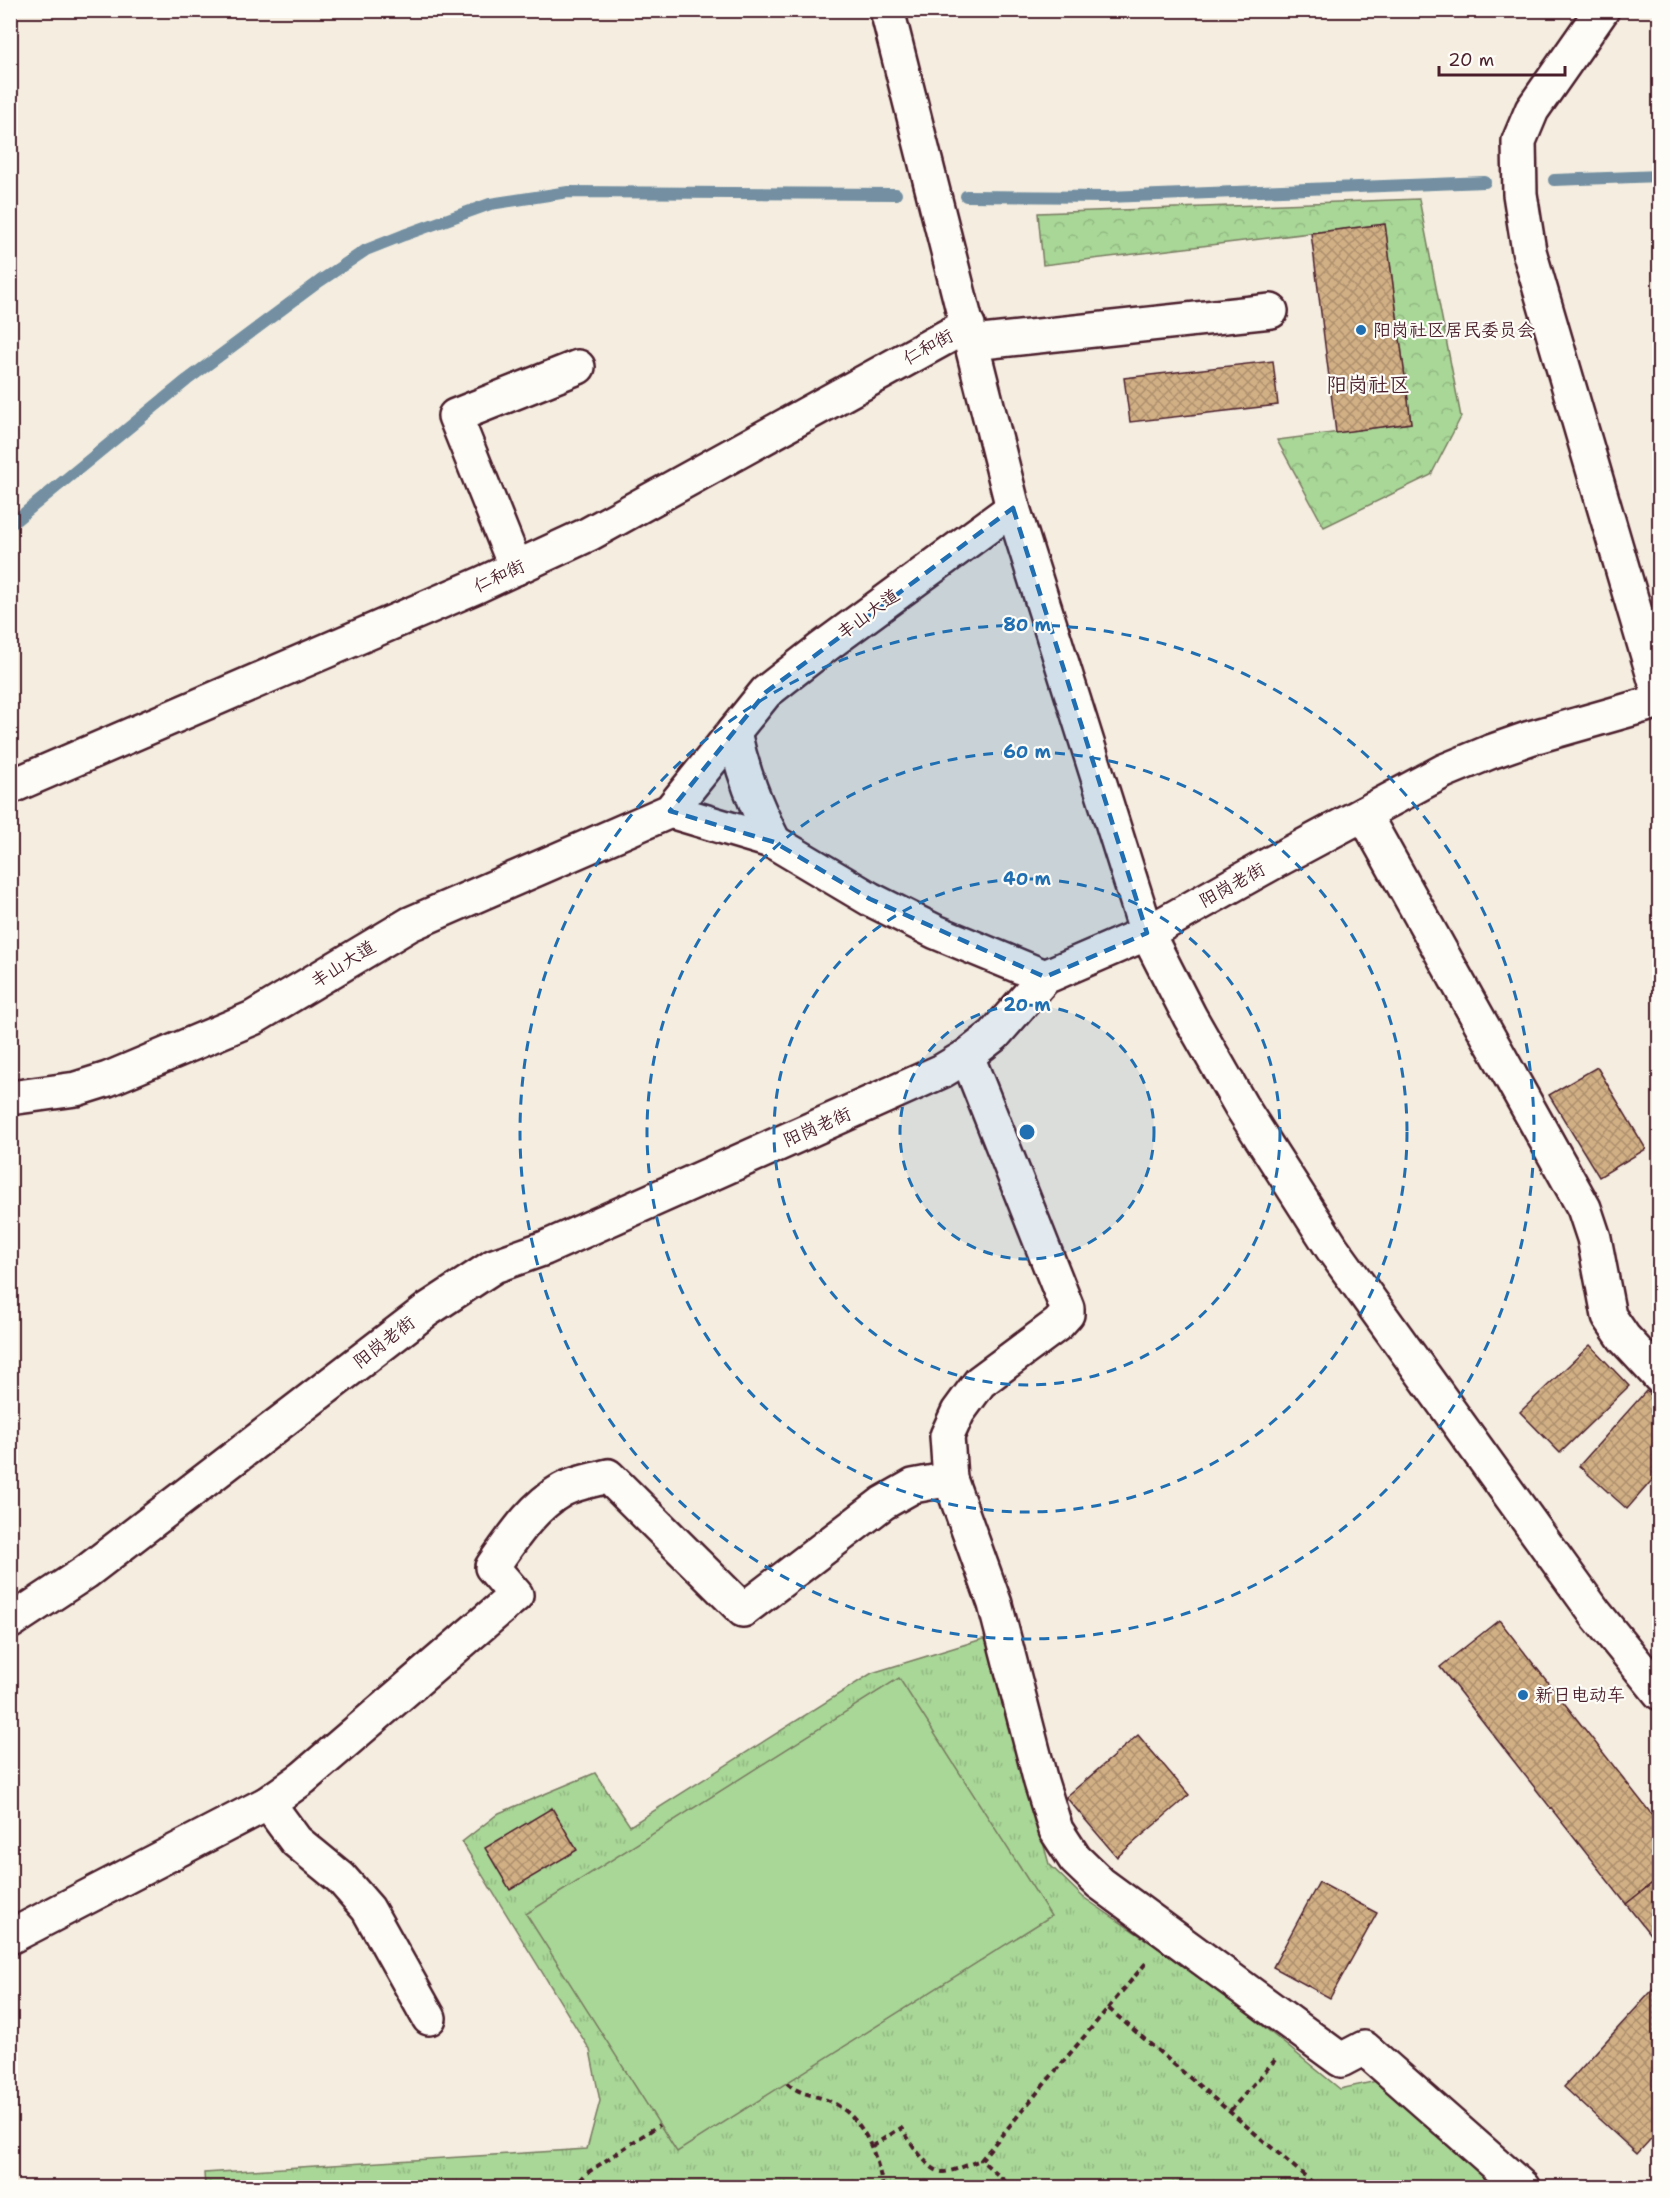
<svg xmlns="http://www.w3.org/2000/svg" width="1670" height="2198" font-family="'Shantell Sans','LXGW WenKai TC',sans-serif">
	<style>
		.forest { fill: url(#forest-crowns); stroke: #797b61; stroke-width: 1.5 }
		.park { fill: url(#park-tufts); stroke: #797b61; stroke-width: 1.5 }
		.pitch { fill: #a8d797; stroke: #797b61; stroke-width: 1.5 }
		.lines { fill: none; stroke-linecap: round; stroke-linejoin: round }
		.stream { stroke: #738fa1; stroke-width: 12 }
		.building { fill: url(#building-cross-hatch); stroke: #4a1f2b; stroke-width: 1.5 }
		.minor-casing { stroke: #4a1f2b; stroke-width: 38 }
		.path { stroke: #4a1f2b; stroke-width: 4; stroke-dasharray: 6 4.5; stroke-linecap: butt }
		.minor { stroke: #fdfcf7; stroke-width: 33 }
		.marked { fill: #1f6fb2; fill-opacity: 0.2; stroke: #1f6fb2; stroke-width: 4.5; stroke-dasharray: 12 8; stroke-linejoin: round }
		.ring { fill: none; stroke: #1f6fb2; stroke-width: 3; stroke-dasharray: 10 8 }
		.poi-dot { fill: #1f6fb2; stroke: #fdfcf7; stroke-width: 2 }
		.labels { text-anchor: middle; stroke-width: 4.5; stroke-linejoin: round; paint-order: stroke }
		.poi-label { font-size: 18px; fill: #4a1f2b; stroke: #fdfcf7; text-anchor: start }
		.street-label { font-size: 18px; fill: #4a1f2b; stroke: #fdfcf7 }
		.quarter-label { font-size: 21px; fill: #4a1f2b; stroke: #fdfcf7 }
		.centre { fill: #1f6fb2; stroke: #fdfcf7; stroke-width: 3 }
		.ring-label { font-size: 18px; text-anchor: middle; font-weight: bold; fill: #1f6fb2; stroke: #fdfcf7; stroke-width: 4.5; stroke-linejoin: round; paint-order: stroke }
	</style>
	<defs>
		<pattern id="forest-crowns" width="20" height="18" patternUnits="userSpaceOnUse" patternTransform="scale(1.5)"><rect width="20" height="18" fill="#a8d797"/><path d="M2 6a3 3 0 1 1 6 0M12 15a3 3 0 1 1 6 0" fill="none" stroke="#92b882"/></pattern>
		<pattern id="park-tufts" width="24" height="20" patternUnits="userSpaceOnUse" patternTransform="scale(1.5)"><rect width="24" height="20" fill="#a8d797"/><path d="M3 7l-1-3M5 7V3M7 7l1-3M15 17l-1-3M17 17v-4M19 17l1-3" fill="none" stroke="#92b882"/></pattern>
		<pattern id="building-cross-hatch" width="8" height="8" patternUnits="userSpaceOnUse" patternTransform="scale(1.5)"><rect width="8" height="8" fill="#d2b085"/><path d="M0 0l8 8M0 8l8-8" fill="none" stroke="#ac8f6d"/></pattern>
	</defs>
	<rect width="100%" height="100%" fill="#f4ede0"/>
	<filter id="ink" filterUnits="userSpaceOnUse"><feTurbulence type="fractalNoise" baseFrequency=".0167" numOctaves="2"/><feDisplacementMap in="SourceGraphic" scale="12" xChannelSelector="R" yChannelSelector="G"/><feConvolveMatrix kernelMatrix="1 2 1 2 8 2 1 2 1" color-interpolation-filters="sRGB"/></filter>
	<g filter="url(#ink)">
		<path class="forest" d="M1419,199L1461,417L1431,475L1324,527L1277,440L1411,423L1385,224L1043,265L1038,213Z"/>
		<path class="park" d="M986,1638L1049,1864L1083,1897L1214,1986L1340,2089L1381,2080L1498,2187L205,2188L204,2173L587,2149L600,2101L590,2050L462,1842L499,1813L595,1773L630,1826L872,1673Z"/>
		<path class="pitch" d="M899,1678L1051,1916L677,2152L526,1914Z"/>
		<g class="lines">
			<g class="stream">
				<path d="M1554,180L1660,176"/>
				<path d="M966,196L1108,197L1485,182"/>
				<path d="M10,525L187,380L320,281L366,250L404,235L490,204L568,192L896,194"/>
			</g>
		</g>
		<g class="building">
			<path d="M1385,224L1411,423L1336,433L1311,233Z"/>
			<path d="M1273,361L1278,405L1130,422L1124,378Z"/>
			<path d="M1597,1067L1646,1149L1599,1177L1549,1095Z"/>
			<path d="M1590,1345L1629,1386L1560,1453L1520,1412Z"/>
			<path d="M1646,1391L1660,1403V1471L1627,1509L1579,1466Z"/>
			<path d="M1499,1620L1660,1825V1877L1626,1904L1440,1667Z"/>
			<path d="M1138,1735L1189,1795L1117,1857L1066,1797Z"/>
			<path d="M552,1808L577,1850L510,1890L485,1848Z"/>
			<path d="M1660,1877V1947L1626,1904Z"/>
			<path d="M1319,1882L1377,1913L1330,1998L1273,1967Z"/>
			<path d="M1660,1982V2129L1637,2154L1564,2087Z"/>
		</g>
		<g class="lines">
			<defs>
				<g id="minor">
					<path d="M887,10L1013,508L1147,933L1190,1017L1241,1106L1332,1248L1595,1613L1660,1693"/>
					<path d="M1602,10L1532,110L1519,141L1520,194L1529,251L1660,697"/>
					<path d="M973,343L1271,311"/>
					<path d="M516,568L455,416L578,367"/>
					<path d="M734,732C743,774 755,804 774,842"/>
					<path d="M10,787L479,585L589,534L968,325"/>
					<path d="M670,811L774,842L870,899L936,932L1045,977"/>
					<path d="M1364,814L1584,1208L1594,1238L1609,1316L1624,1338L1660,1377"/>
					<path d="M967,1056L1067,1308V1314L1058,1324L980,1382L958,1412L947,1436L950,1479L995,1604L1041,1782L1056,1830L1075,1859L1100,1883L1341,2060L1364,2048L1523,2188"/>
					<path d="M10,1098L76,1089L108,1079L253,1018L410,924L670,811L766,692L821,649L1013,508"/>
					<path d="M10,1622L86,1572L427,1310L494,1266L545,1248L942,1071L967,1056L994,1035L1045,977L1147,933L1272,863L1444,771L1490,752L1530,738L1660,701"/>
					<path d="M268,1803L296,1841L341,1878L368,1909L429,2018"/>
					<path d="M10,1937L268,1803L303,1778L516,1595L492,1567C512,1539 532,1507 562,1490C575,1483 594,1480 608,1476L743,1610L883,1503L913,1486L950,1479"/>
				</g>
			</defs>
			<use href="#minor" class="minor-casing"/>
			<g class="path">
				<path d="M1108,2008L1146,1963"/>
				<path d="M787,2083C802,2096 813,2094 829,2101C863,2115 877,2154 883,2188"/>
				<path d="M1230,2111L1275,2060"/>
				<path d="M872,2146L901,2128C910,2140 928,2173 944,2172C955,2171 969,2164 981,2160"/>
				<path d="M573,2188L587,2173L659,2125"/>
				<path d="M1013,2188L981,2160L1108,2008L1319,2188"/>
			</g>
			<use href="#minor" class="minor"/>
		</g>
	</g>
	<path class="marked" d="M1013,508L1147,933L1045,977L870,899L774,842L670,811L766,692Z"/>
	<circle cx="1027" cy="1132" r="127" fill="#1f6fb2" fill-opacity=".12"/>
	<g class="ring">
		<circle cx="1027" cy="1132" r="127"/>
		<circle cx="1027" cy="1132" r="253"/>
		<circle cx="1027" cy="1132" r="380"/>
		<circle cx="1027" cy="1132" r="507"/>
	</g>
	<g class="poi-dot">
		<circle cx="1361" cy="330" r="6"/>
		<circle cx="1523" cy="1695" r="6"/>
	</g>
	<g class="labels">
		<g class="poi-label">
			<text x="1373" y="336">阳岗社区居民委员会</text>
			<text x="1535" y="1701">新日电动车</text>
		</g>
		<g class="street-label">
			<text transform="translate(928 347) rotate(-29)" y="6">仁和街</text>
			<text transform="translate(499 576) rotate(-25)" y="6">仁和街</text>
			<text transform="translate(868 614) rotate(-36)" y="6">丰山大道</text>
			<text transform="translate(1232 885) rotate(-29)" y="6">阳岗老街</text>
			<text transform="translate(343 964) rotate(-32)" y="6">丰山大道</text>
			<text transform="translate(817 1127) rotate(-24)" y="6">阳岗老街</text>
			<text transform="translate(384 1342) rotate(-38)" y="6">阳岗老街</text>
		</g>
		<g class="quarter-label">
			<text x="1368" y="392">阳岗社区</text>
		</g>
	</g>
	<circle cx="1027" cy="1132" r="9" class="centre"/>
	<g class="ring-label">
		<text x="1027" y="631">80 m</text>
		<text x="1027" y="758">60 m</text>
		<text x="1027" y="885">40 m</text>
		<text x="1027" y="1011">20 m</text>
	</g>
	<rect width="1670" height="2198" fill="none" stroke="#fdfcf7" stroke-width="36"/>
	<rect x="18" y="18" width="1634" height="2162" fill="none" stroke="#4a1f2b" stroke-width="2" filter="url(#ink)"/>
	<path d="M1439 66v9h126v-9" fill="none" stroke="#4a1f2b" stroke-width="3"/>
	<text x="1448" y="66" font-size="18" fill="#4a1f2b" stroke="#fdfcf7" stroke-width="4.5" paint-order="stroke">20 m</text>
</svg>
